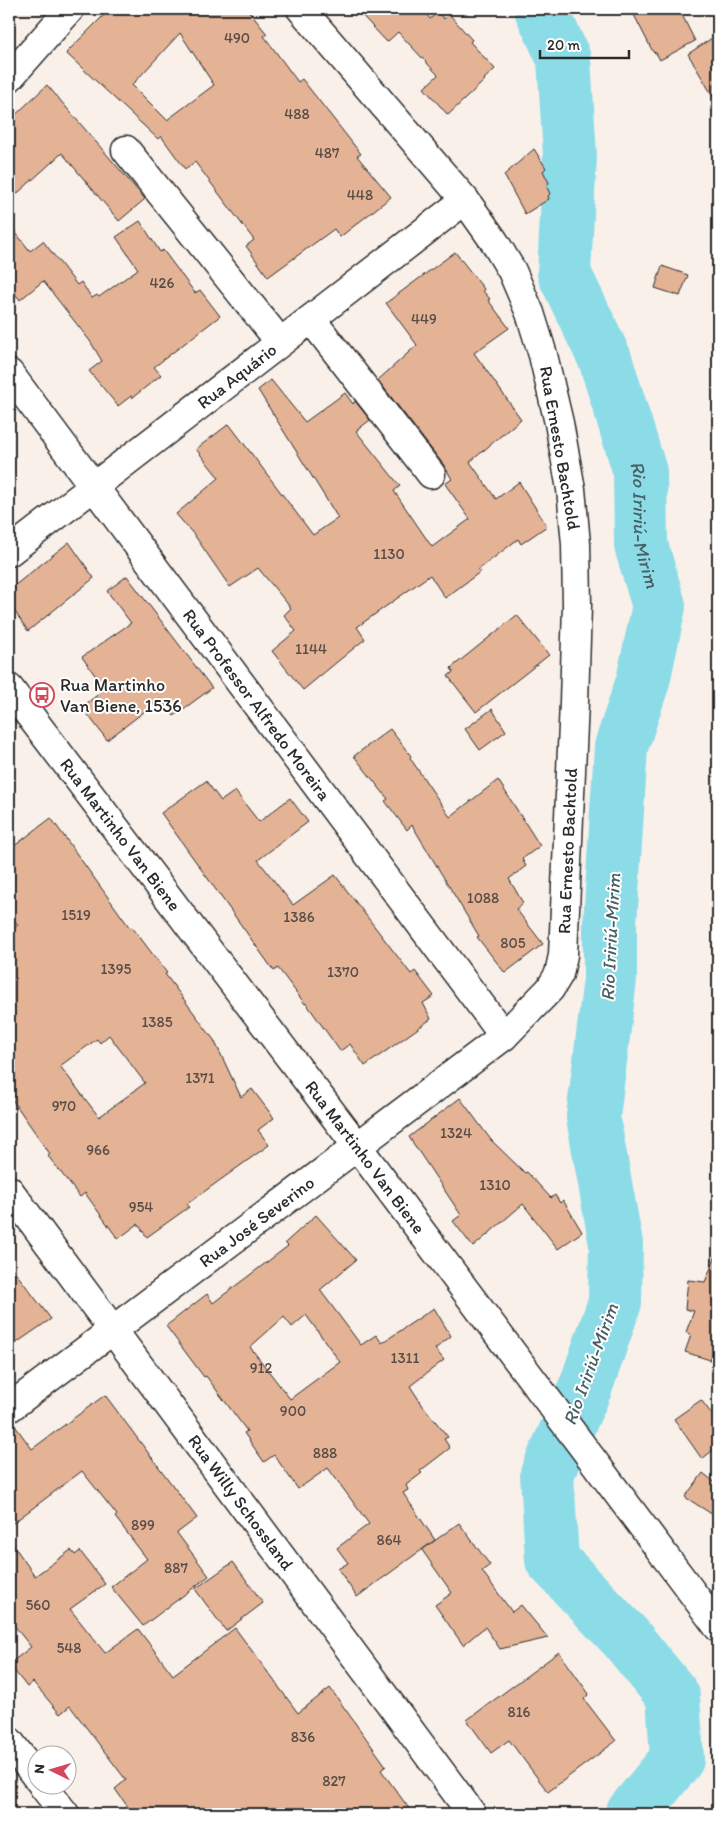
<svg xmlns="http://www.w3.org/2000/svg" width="727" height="1823" font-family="Itim,sans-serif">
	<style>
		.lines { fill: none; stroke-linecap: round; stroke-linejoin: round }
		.river { stroke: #8cdce8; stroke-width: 54 }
		.building { fill: #e4b396; stroke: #2b2b2b; fill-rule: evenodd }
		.minor-casing { stroke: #2b2b2b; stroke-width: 31 }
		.tertiary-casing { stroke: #2b2b2b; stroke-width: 31 }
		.minor { stroke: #fff; stroke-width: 28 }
		.tertiary { stroke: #fff; stroke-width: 28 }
		.labels { text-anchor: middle; stroke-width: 4; stroke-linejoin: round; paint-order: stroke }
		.number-label { font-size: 15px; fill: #594d46 }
		.street-label { font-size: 18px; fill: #2b2b2b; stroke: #fff }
		.poi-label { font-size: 18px; fill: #2b2b2b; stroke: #fff; text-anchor: start }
		.water-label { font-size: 19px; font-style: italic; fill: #486064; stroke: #fff }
	</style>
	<rect width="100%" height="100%" fill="#faf0ea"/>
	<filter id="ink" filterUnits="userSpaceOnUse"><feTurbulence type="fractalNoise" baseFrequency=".02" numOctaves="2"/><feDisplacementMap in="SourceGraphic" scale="10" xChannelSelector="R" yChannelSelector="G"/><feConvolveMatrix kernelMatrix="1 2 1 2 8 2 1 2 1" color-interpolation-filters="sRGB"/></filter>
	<g filter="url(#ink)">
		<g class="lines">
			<path class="river" id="s1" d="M541,9L564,59L570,156L564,273L605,359L640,472L641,545L659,606L643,681L621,747L610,924V979L593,1117L616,1244L615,1302L586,1386L547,1474L552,1560L626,1638L673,1696L677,1759L632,1814"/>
		</g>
		<g class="building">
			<path d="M110,9H247L267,34L264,36L298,82L302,79L361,154L357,156L391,197L340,237L334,229L268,277L246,246L254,240L195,162L185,169L161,136L158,139L66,53ZM180,33L214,85L167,120L132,85Z"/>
			<path d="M356,9H424L423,10L430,19L438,12L444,19L449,14L472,40L470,42L495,69L484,79L485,80L448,115L424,88L438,75L398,32L387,42Z"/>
			<path d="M631,9H679L695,41L660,60L656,53L653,52Z"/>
			<path d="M718,34V105L688,54Z"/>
			<path d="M47,85L145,199L119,221L62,153L9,201V121Z"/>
			<path d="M534,149L546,168L543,171L549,183L546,185L550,194L548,196L549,199L525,214L504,175Z"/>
			<path d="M140,221L160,252L163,250L195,293L200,290L220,316L154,367L161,375L132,398L131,396L118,406L89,371L102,361L90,341L43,281L20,300L9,286V224L30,251L43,241L77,285L81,282L92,298L97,295L99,297L138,269L116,237Z"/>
			<path d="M455,252L484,289L483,291L490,299L488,300L509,328L474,353L521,419L470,462L496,499L519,482L547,526L521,544L518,539L478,570L480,572L445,598L430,575L357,627L365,639L303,690L272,651L296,631L284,615L291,608L258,568L230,587L195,536L176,514L219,478L196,449L229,424L313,535L338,518L258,390L271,380L305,422L345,393L353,404L355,401L370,420L356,431L400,486L394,491L432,547L470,519L445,484L452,479L443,464L378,380L417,345L386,303Z"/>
			<path d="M662,266L688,275L680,296L655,288Z"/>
			<path d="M69,542L94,578L28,631L9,603V590Z"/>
			<path d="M127,576L212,688L174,716L161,699L107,740L82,707L105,689L82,657L131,623L107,591Z"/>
			<path d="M517,615L549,655L476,712L448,676L453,672L451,668Z"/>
			<path d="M492,709L506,731L480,750L465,729Z"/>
			<path d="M390,729L411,756L410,758L450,817L498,780L540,846L522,859L526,866L509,879L523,903L516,909L543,944L505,973L477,937L479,936L412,825L407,830L385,801L388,799L354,756Z"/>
			<path d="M206,781L221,801L235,791L259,822L290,798L308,822L258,860L293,905L335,875L411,974L415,971L434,996L423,1003L431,1019L365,1066L350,1044L340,1051L306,1003L305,1004L278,968L274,971L161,813Z"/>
			<path d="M51,818L130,928L132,927L167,973L165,974L214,1040L241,1097L252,1089L274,1118L258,1130L269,1145L187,1204L189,1207L147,1237L138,1224L118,1239L85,1193L80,1197L48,1156L50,1154L9,1095V932L18,925L9,913V850ZM109,1035L145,1083L99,1117L60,1066L97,1039L100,1043Z"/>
			<path d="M460,1098L491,1140L525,1173L527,1172L551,1198L555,1195L560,1203L563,1200L582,1232L558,1249L523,1204L473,1247L453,1221L461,1215L409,1137Z"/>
			<path d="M316,1215L356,1260L320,1290L361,1345L376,1335L382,1343L434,1308L451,1336L435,1349L444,1360L410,1386L423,1406L448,1437L444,1439L450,1448L420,1471L422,1473L406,1485L408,1490L403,1493L435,1540L357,1597L338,1569L348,1563L337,1548L369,1524L328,1468L298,1489L274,1455L264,1462L244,1433L247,1431L206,1376L204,1377L166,1326L207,1294L213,1303L288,1246L285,1243ZM306,1315L340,1362L290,1399L250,1347L284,1317L292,1327Z"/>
			<path d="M717,1253L718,1254V1340L710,1360L685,1352L691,1335L686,1332L694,1311L685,1309L688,1280L705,1282Z"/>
			<path d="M9,1264L51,1319L9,1348Z"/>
			<path d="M105,1395L197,1518L177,1533L209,1576L143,1626L111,1587L147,1559L115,1517L117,1515L82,1471L9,1526V1423H13L32,1449Z"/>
			<path d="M701,1400L718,1422V1446L702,1459L674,1419Z"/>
			<path d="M703,1473L718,1485V1518L685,1497Z"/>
			<path d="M459,1523L490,1565L482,1571L512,1612L521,1605L548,1638L500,1649L485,1627L463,1645L435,1605L452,1593L422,1550Z"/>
			<path d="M9,1539L35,1576L71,1550L75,1555L80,1551L105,1584L70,1609L105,1653L138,1629L173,1675L235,1628L298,1713L330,1688L386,1766L381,1770L413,1814H133L115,1789L126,1780L70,1706L60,1714L33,1682L27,1687L9,1664L31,1647L9,1619Z"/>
			<path d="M233,1562L263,1603L226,1631L195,1589Z"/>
			<path d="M559,1652L589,1694L584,1699L616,1741L548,1792L509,1740L491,1753L467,1720Z"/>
		</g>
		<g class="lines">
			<defs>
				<g id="minor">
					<path d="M9,78L70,9"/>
					<path d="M126,150L280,342"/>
					<path d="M311,319L431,474"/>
					<path id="s2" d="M9,373L504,1036"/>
					<path id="s3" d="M9,552L465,200"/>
					<path id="s4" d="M9,1408L504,1036L550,989L559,974L563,955L574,702L577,606L576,544L571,489L559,423L543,355L530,313L512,271L494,241L465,200L301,9"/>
					<path d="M9,1741L38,1779"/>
					<path d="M43,1786L65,1814"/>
				</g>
				<g id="tertiary">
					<path id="s5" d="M9,688L357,1146L718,1627"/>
					<path id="s6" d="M9,1190L472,1814"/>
				</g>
			</defs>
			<use href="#minor" class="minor-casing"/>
			<use href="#tertiary" class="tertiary-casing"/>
			<use href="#minor" class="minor"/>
			<use href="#tertiary" class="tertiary"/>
		</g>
	</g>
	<defs>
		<symbol id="bus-ring" viewBox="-11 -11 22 22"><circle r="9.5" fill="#fff" stroke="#d1495b" stroke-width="1.5"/><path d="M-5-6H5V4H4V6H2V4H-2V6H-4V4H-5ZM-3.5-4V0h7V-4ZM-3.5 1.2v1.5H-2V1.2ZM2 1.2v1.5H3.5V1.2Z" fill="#d1495b"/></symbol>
	</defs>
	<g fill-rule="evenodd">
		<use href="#bus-ring" x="28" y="681" width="28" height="28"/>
	</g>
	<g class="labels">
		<g class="number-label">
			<text x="237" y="43">490</text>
			<text x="297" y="119">488</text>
			<text x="327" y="158">487</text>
			<text x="360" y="200">448</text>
			<text x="162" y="288">426</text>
			<text x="424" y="324">449</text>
			<text x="389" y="559">1130</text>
			<text x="311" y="654">1144</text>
			<text x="483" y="903">1088</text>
			<text x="76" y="920">1519</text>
			<text x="299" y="922">1386</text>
			<text x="513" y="948">805</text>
			<text x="116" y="974">1395</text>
			<text x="343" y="977">1370</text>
			<text x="157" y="1027">1385</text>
			<text x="200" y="1083">1371</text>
			<text x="64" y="1111">970</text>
			<text x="456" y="1138">1324</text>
			<text x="98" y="1155">966</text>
			<text x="495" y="1190">1310</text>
			<text x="141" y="1212">954</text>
			<text x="405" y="1363">1311</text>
			<text x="261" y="1373">912</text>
			<text x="293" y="1416">900</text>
			<text x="325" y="1458">888</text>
			<text x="143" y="1530">899</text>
			<text x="389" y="1545">864</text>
			<text x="176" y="1573">887</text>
			<text x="38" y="1610">560</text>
			<text x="69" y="1653">548</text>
			<text x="519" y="1717">816</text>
			<text x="303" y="1742">836</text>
			<text x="334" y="1786">827</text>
		</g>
		<g class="street-label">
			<text dy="6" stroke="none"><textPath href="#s3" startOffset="288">Rua Aquário</textPath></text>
			<text transform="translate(560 448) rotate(80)" y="6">Rua Ernesto Bachtold</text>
			<text dy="6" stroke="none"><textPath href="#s2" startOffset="414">Rua Professor Alfredo Moreira</textPath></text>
			<text dy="6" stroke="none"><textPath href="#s5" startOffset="184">Rua Martinho Van Biene</textPath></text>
			<text dy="6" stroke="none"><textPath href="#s4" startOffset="826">Rua Ernesto Bachtold</textPath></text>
			<text dy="6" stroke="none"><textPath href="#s5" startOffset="589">Rua Martinho Van Biene</textPath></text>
			<text dy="6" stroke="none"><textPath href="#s4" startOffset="310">Rua José Severino</textPath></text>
			<text dy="6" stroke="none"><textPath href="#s6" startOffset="389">Rua Willy Schossland</textPath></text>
		</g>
		<g class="poi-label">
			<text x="60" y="691">Rua Martinho<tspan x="60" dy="21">Van Biene, 1536</tspan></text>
		</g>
		<g class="water-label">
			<text dy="7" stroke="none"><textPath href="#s1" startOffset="536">Rio Iririú-Mirim</textPath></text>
			<text transform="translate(610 937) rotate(-87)" y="7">Rio Iririú-Mirim</text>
			<text transform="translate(590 1364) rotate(-70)" y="7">Rio Iririú-Mirim</text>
		</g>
	</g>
	<rect width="727" height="1823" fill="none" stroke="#fff" stroke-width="30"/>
	<rect x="15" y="15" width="697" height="1793" fill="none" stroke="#2b2b2b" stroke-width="2" filter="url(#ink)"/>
	<g transform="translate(52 1770) rotate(275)"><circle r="24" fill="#ffffff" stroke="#aaaaaa"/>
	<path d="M0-4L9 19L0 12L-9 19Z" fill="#d1495b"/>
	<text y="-8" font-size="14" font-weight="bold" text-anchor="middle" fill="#2b2b2b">N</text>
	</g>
	<path d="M540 50v8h89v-8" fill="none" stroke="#2b2b2b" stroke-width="2.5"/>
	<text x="547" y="50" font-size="15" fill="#2b2b2b" stroke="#ffffff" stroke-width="4" paint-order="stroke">20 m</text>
</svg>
